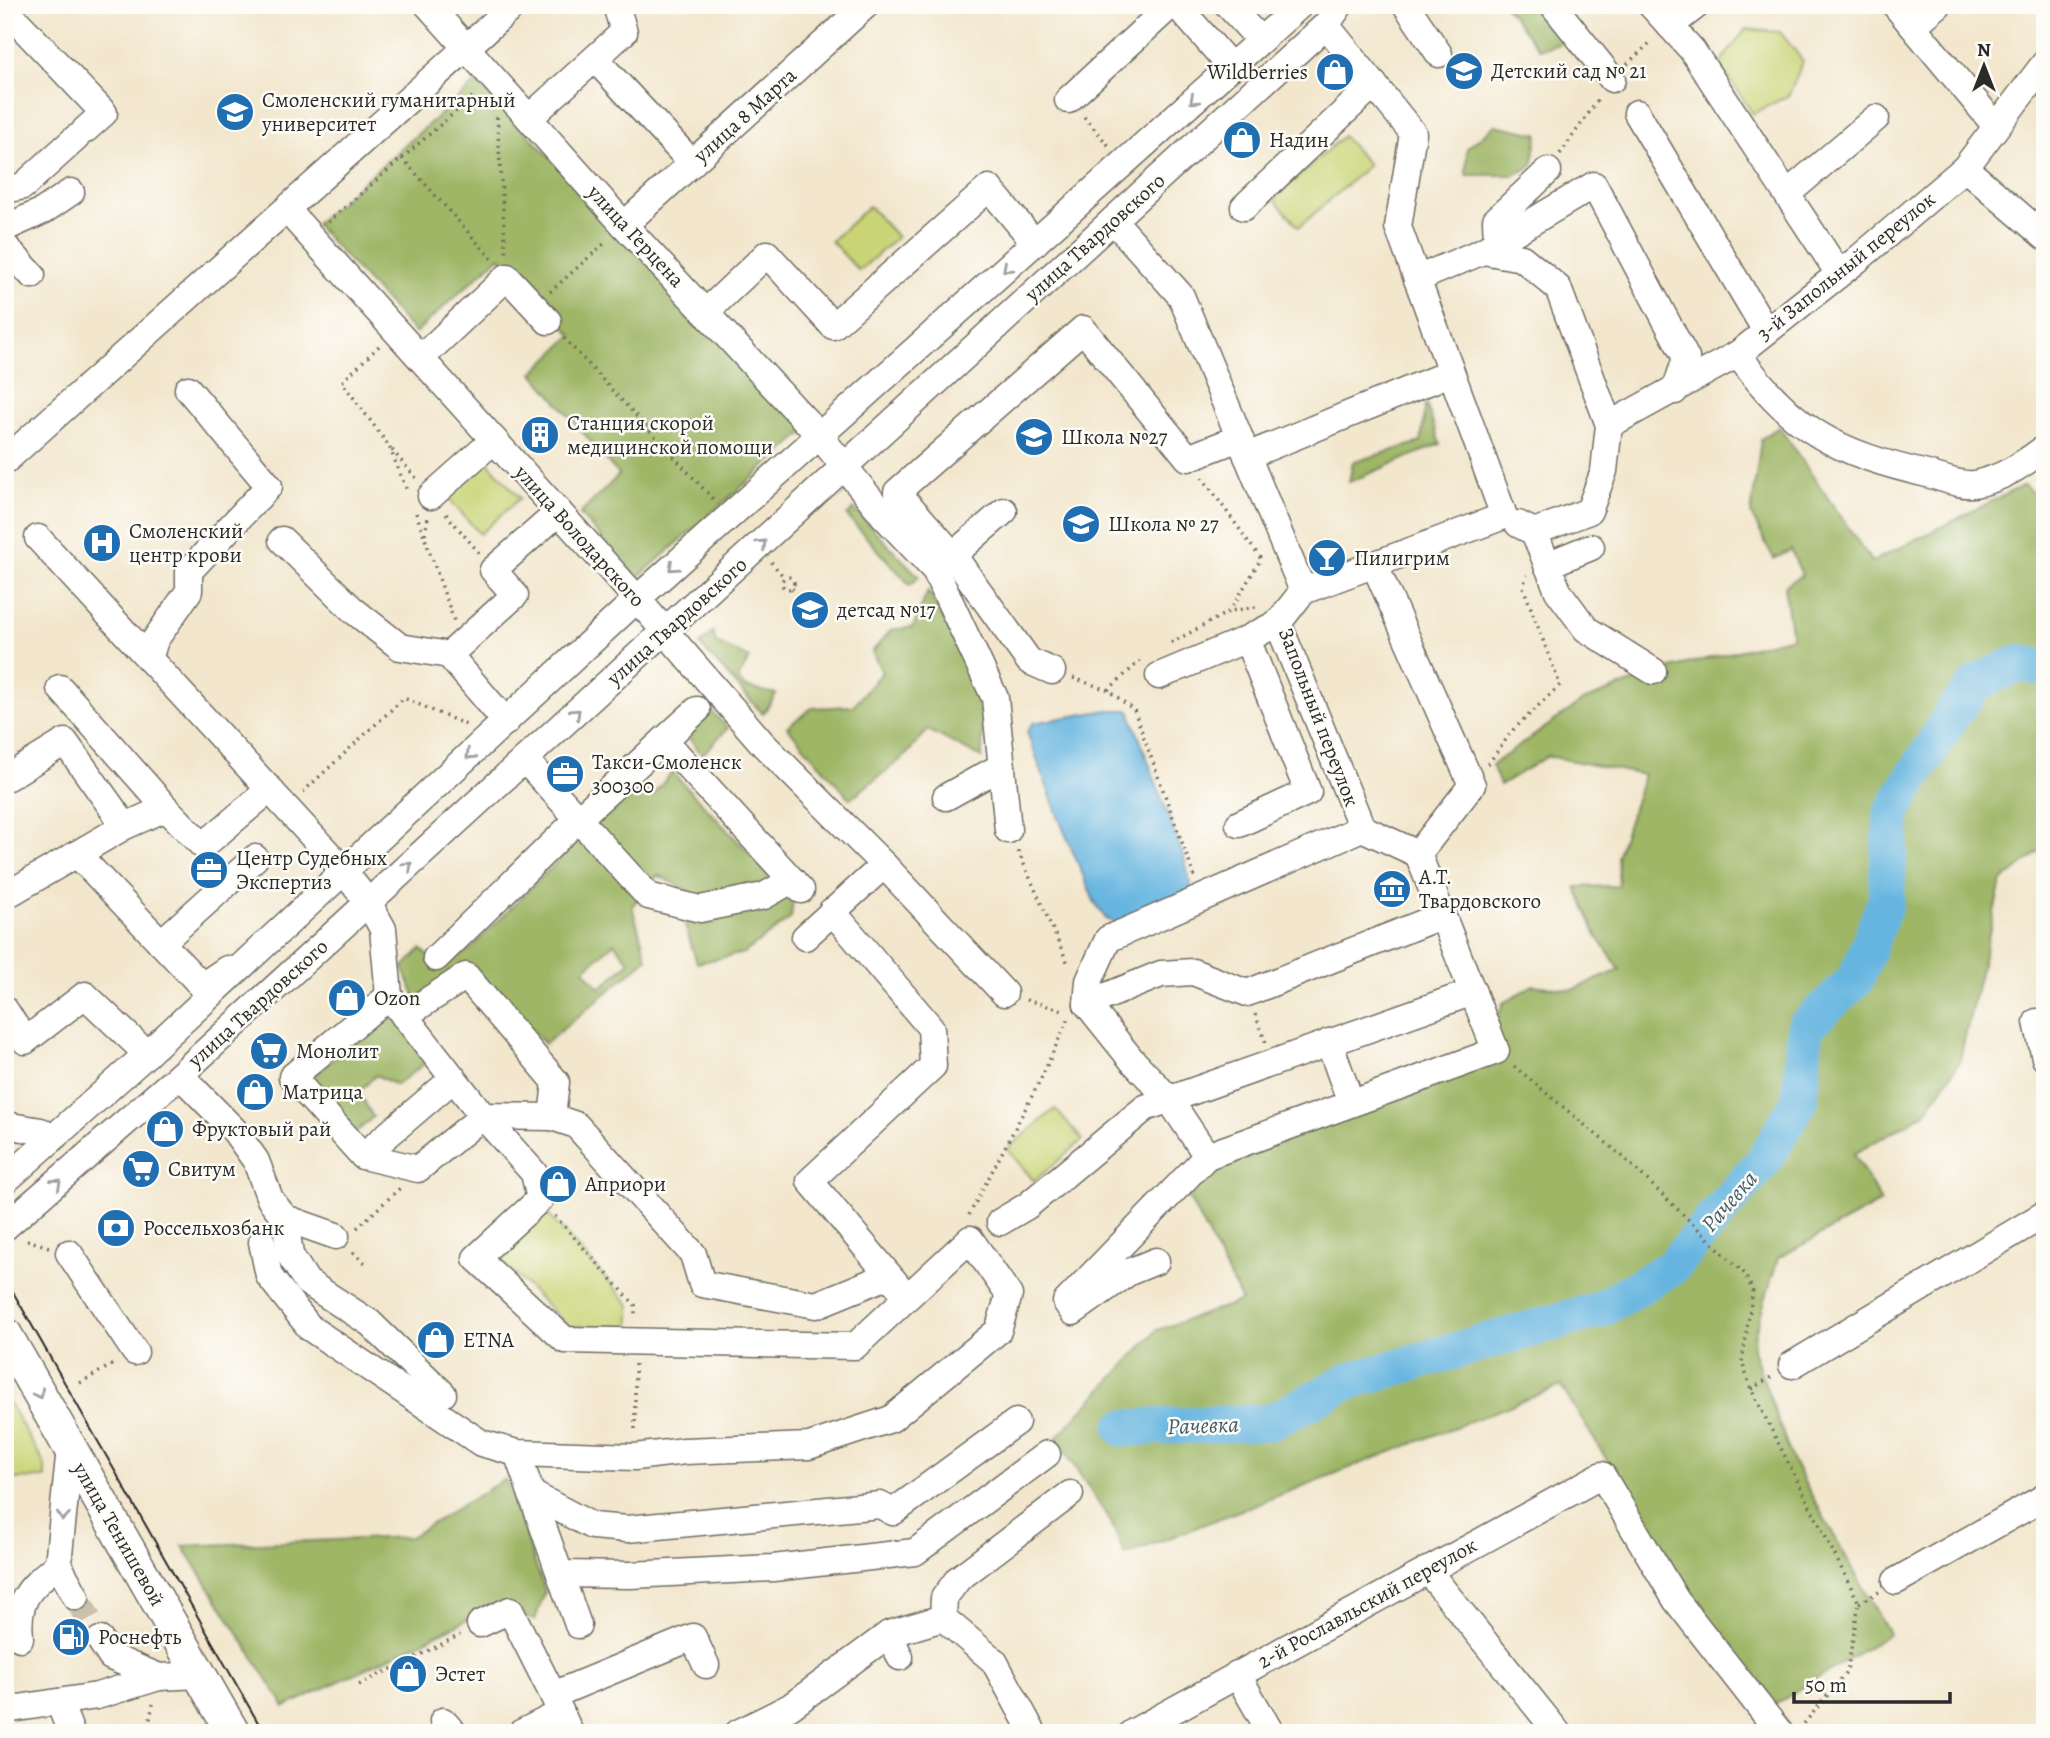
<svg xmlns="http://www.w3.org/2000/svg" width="2050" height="1738" font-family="Alegreya,serif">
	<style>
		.green { fill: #c8d475; stroke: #7a8050; stroke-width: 2 }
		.forest { fill: #9eb666; stroke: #647048; stroke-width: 2; fill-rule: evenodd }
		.water { fill: #66b5e0; stroke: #487086; stroke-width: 2 }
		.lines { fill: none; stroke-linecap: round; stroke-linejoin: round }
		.river { stroke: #66b5e0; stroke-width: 37 }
		.minor-tunnel { stroke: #cac1ac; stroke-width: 26; stroke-dasharray: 26 13; stroke-linecap: butt }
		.minor-casing { stroke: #716c63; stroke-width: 29 }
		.major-casing { stroke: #716c63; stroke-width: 36 }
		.path { stroke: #716c63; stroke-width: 3.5; stroke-dasharray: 2 5; stroke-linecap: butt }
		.minor { stroke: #fff; stroke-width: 26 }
		.major { stroke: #fff; stroke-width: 33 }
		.tram { stroke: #2b2b2b; stroke-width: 2 }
		.oneway { stroke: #a0a0a0 }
		.labels { text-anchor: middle; stroke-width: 5; stroke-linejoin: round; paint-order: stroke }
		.poi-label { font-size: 21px; fill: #2b2b2b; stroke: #fdfcf7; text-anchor: start }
		.street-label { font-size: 21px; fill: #2b2b2b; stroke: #fdfcf7 }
		.water-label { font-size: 23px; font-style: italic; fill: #405b6a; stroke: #fdfcf7 }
	</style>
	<rect width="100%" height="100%" fill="#fdfcf7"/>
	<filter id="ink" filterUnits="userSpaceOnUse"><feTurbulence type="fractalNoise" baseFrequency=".0143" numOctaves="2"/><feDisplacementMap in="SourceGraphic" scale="14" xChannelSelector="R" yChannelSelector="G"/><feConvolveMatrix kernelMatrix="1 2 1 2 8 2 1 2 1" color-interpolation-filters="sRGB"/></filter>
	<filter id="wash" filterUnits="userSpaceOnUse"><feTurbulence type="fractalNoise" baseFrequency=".00686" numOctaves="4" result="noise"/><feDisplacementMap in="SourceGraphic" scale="28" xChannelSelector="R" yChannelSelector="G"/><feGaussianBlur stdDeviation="1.57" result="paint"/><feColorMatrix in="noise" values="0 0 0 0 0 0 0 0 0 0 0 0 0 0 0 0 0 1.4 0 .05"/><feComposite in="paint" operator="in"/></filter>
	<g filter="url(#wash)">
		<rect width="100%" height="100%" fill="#f2e6cc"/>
		<g class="green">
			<path d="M1746,29L1780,32L1803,61L1789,95L1753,114L1719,64Z"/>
			<path d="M1343,136L1369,165L1299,227L1274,199Z"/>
			<path d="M869,206L897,237L859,271L831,241Z"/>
			<path d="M487,461L520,498L480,534L447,497Z"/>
			<path d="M1055,1109L1083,1140L1034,1181L1007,1149Z"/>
			<path d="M543,1209L630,1305V1326L569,1327L495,1255Z"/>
			<path d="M5,1396L45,1465V1478L5,1479Z"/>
		</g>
		<g class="forest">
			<path d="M1504,5H1517L1521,10L1545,7L1567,42L1539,49Z"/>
			<path d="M478,81L807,430L637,578L580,514L619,475L533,373L572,335L500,256L415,333L315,224Z"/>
			<path d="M1495,125L1538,134L1532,166L1514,175H1466L1467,148Z"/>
			<path d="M1426,403L1440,444L1349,482L1353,462L1421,442Z"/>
			<path d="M1779,427L1872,562L2024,485L2045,505V847L2001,882L1959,1063L1925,1113L1854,1154L1881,1202L1778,1258L1755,1333L1753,1350L1793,1462L1889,1634L1763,1712L1561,1386L1125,1555L1111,1522L1056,1438L1157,1330L1242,1301L1183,1187L1208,1166L1480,1065L1503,1003L1533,985L1572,990L1620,970L1597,936L1576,887L1619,886L1617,857L1644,775L1548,756L1500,785L1492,765L1583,701L1667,669L1792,637L1784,586L1802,575L1791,550L1774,559L1751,514L1761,439Z"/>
			<path d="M854,509L919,577L910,585L847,516Z"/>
			<path d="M928,591L983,696L982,758L928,730L904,757L850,799L787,727L812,708L853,706L882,672L872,652L891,630L913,627Z"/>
			<path d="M713,632L716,643L750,658L738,678L744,687L776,694L763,714L700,645Z"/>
			<path d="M704,704L728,728L702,755L687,735Z"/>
			<path d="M672,772L793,899L791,918L744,953L697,963L685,926L692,893L658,875L632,906L647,959L545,1044L471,970L416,998L403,968L421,949L440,967L469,950L636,782L653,795ZM614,943L630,962L600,988L584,970Z"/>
			<path d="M390,1011L428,1061L396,1085L376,1075L359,1092L373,1117L353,1135L310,1079Z"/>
			<path d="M505,1479L545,1591L535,1620L492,1608L285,1707L183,1546L410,1537Z"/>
		</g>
		<path class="water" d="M1108,710H1129L1185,861L1191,886L1181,905L1125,926L1106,919L1094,901L1059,819L1027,732L1033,723Z"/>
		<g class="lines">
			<path class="river" d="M1123,1428L1271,1422L1349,1381L1601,1309L1672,1267L1765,1159L1800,1100L1805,1027L1856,979L1886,900L1892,812L1952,714L1978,682L2020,663L2045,669"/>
		</g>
	</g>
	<g filter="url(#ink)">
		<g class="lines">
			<path class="minor-tunnel" d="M76,1597L100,1640"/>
			<defs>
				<g id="minor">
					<path d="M428,5L624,225L819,435L884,516L935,570L995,698L1008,830"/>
					<path d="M1177,5L1231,67"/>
					<path d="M1228,5L1260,40"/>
					<path d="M1406,5L1439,54"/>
					<path d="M1553,5L1612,79"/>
					<path d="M1651,5L1692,50L1838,272"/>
					<path d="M1895,5L1995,125"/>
					<path d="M5,9L104,113L85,130"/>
					<path d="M1670,26L1697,5"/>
					<path d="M1913,26L1938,5"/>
					<path d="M595,59L692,163"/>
					<path d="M1068,100L1171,5"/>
					<path d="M1637,113L1766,331"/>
					<path d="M529,118L624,32L616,5"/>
					<path d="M1965,168L2045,237"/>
					<path d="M5,190L23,186L76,138"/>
					<path d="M1787,194L1876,118"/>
					<path d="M1244,207L1374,84"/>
					<path d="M287,210L637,599L763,744L884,865L1004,993"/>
					<path d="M1113,220L1181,296L1303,591L1278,623L1362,828L1418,854L1496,1051L1207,1156L1066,1302L1073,1312L1129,1272L1156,1261"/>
					<path d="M624,225L866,5"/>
					<path d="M5,228L43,211L71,192"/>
					<path d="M1497,243L1496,220L1548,171"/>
					<path d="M5,246L32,275"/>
					<path d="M1483,251L1594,185L1686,358L1675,391"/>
					<path d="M1417,279L1483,251L1522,258L1558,288L1609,425L1604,471L1589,511L1534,532"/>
					<path d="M706,312L767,254L833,326L989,188L1035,243"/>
					<path d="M1738,354C1791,430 1837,453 1927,474C1940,477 1960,486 1974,484C2002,479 2022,465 2045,448"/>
					<path d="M421,358L507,277L548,321"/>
					<path d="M1609,425L1738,354L1857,260L1965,168L2045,63"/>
					<path d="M1247,456L1450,373"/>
					<path d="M5,461L514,5"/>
					<path d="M431,496L494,440"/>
					<path d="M1518,524L1534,532L1558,591L1586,629L1653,671"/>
					<path d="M38,538L337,863L368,902L383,929L389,996L483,1116L534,1173L540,1199L476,1258L565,1340L855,1346L970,1239L1009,1295L998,1331L891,1419L809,1446L685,1451L635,1457L517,1453L481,1443L310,1328L269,1276L262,1242"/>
					<path d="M282,540L353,610L400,647L449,655L506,722"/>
					<path d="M1547,565L1591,547"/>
					<path d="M1375,566L1472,785L1418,854"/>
					<path d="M939,567L1004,511"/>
					<path d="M1303,591L1504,516L1398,227L1413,133L1326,25"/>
					<path d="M449,655L515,595L493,570L559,512"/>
					<path d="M149,659L155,640L189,591V571L269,486L188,389"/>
					<path d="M1052,671L1029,661L953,555L897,492L1083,329L1188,458L1239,438"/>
					<path d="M1159,676L1247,639"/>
					<path d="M60,688L166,808"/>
					<path d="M664,740L801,890"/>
					<path d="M525,760L648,896L700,909L764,896L792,880"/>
					<path d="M946,797L1002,766"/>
					<path d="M1239,824L1308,792L1247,639L1278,623"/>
					<path d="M125,826L166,808L203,846L270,789"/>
					<path d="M77,854L202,986L227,969"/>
					<path d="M5,896L125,826L65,742L8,777"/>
					<path d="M832,911L931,1028L933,1066L810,1181L899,1287"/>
					<path d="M805,937L884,865"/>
					<path d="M161,943L255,858"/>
					<path d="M436,958L578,819L697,710"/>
					<path d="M389,996L292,1077L363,1156L418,1169L483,1116L552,1117L576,1125L693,1254L702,1284L816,1305L887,1276"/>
					<path d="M1087,1004L1161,974L1193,972L1247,993L1443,915"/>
					<path d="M5,1010L25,1041L85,995L147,1054"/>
					<path d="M404,1016L466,976L556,1082L552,1117"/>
					<path d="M2037,1022L2045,1058"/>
					<path d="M1329,1042L1351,1103"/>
					<path d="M180,1075L234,1130L256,1161L270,1199L285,1218L336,1236"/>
					<path d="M5,1125L41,1131L51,1140"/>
					<path d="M363,1156L453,1079"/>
					<path d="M1207,1156L1169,1099L1131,1059L1087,1004L1089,981L1108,939L1362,828"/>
					<path d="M5,1181L147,1054L637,599L1300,5"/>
					<path d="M285,1218L290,1255L307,1282L370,1323L443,1394"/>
					<path d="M1000,1222L1027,1206L1145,1108L1473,992"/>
					<path d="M5,1227L180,1075L1326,25L1340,5"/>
					<path d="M69,1253L135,1352"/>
					<path d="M1792,1365L2045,1214"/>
					<path d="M70,1448L58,1564L76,1597"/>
					<path d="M517,1453L578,1625"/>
					<path d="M532,1494L592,1526L627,1529L880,1505L893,1512L1016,1422"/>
					<path d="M1427,1570L1558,1733"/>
					<path d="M560,1574L630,1575L773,1568L915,1552L1047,1454"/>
					<path d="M1896,1581L2045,1497"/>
					<path d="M943,1618L944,1598L958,1579L1070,1494"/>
					<path d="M480,1624L510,1610L553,1695"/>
					<path d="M889,1634L900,1657"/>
					<path d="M20,1638C16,1598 29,1589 58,1564"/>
					<path d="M100,1640L111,1657L159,1677"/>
					<path d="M1237,1674L1271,1733"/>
					<path d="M59,1702L71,1733"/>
					<path d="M5,1710L97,1696L159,1677L200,1675"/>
					<path d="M443,1721L454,1733"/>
					<path d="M521,1733L561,1713"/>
					<path d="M570,1733L553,1695L693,1637L706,1665"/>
					<path d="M738,1733L790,1707L889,1634L943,1618L994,1661L1033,1733"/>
					<path d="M1132,1733L1602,1475L1676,1600L1780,1733"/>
				</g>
				<path id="major" d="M5,1334L233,1733"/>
			</defs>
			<use href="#minor" class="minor-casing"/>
			<use href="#major" class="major-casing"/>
			<g class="path">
				<path d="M1627,64L1652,41"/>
				<path d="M497,117L506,256"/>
				<path d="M1084,117L1109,146"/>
				<path d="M1560,154L1600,97"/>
				<path d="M402,158L493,260"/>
				<path d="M328,222L476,94"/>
				<path d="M550,292L607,241"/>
				<path d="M564,338L713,499"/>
				<path d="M379,346L342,382L389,446L408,493"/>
				<path d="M392,450L417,479"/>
				<path d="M1202,477L1261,559L1230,611"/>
				<path d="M416,513L454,621"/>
				<path d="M446,514L480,554"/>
				<path d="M425,534L428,517"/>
				<path d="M771,562L784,577"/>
				<circle cx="788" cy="583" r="6"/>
				<path d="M792,588L802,600"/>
				<path d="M1171,643L1230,611L1256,607"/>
				<path d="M1073,678L1108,690L1134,710L1195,878"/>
				<path d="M1108,690L1140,661"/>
				<path d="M1488,764L1513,730L1560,685L1523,587L1527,575"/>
				<path d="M303,792L404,698L466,725"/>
				<path d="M1018,851L1069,966"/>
				<path d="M1026,1000L1066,1011"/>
				<path d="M1255,1014L1266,1043"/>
				<path d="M1514,1066L1622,1156L1743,1272L1753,1290L1742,1362L1751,1389L1859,1603L1847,1672L1802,1726"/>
				<path d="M969,1215L1040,1081L1068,1019"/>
				<path d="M555,1216L635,1305V1318"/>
				<path d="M357,1228L400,1188"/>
				<path d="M27,1240L49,1247"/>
				<path d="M353,1252L367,1265"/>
				<path d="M635,1364V1434"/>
				<path d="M80,1383L115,1363"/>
				<path d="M1751,1389L1773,1376"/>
				<path d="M1859,1603L1879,1592"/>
				<path d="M359,1685L460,1635"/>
				<path d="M147,1733L153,1704"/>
			</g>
			<use href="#minor" class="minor"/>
			<use href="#major" class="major"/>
			<path class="tram" d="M5,1278L264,1733"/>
		</g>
		<defs><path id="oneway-chevron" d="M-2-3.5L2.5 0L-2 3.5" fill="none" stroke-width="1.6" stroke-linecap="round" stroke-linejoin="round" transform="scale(1.75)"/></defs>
		<g class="oneway">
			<use href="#oneway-chevron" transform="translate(1194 100) rotate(138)"/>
			<use href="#oneway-chevron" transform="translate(1007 268) rotate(138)"/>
			<use href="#oneway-chevron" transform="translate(762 544) rotate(-43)"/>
			<use href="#oneway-chevron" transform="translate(673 567) rotate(138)"/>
			<use href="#oneway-chevron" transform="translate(576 713) rotate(-42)"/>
			<use href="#oneway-chevron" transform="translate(470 755) rotate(137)"/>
			<use href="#oneway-chevron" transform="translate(408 866) rotate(-42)"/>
			<use href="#oneway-chevron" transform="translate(57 1183) rotate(-41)"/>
			<use href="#oneway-chevron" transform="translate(39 1394) rotate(60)"/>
			<use href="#oneway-chevron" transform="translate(63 1516) rotate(96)"/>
		</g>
	</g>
	<defs>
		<symbol id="school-disc" viewBox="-11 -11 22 22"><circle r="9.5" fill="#1f6fb2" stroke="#fdfcf7"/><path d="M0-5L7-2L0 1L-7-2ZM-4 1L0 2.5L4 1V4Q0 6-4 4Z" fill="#fff"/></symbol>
		<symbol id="shop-disc" viewBox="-11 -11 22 22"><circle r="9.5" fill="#1f6fb2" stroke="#fdfcf7"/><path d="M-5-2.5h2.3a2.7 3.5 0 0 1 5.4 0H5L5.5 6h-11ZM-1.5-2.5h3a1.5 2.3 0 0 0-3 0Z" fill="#fff"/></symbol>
		<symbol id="university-disc" viewBox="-11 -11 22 22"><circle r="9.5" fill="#1f6fb2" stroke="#fdfcf7"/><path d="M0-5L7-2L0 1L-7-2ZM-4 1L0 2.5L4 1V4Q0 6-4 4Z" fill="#fff"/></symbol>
		<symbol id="building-disc" viewBox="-11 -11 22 22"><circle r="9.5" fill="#1f6fb2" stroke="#fdfcf7"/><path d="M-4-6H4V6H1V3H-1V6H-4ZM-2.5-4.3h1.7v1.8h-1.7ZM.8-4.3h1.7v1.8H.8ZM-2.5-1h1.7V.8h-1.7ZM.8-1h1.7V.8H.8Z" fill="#fff"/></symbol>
		<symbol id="hospital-disc" viewBox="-11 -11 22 22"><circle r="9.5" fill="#1f6fb2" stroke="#fdfcf7"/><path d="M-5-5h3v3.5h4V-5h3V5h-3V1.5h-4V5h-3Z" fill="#fff"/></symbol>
		<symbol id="bar-disc" viewBox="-11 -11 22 22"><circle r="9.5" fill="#1f6fb2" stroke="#fdfcf7"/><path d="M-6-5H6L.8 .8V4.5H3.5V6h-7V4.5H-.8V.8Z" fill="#fff"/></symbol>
		<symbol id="office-disc" viewBox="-11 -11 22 22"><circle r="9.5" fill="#1f6fb2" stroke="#fdfcf7"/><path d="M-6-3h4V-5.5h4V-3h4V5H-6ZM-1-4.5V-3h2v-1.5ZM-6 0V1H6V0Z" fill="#fff"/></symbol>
		<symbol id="museum-disc" viewBox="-11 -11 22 22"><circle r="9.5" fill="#1f6fb2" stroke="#fdfcf7"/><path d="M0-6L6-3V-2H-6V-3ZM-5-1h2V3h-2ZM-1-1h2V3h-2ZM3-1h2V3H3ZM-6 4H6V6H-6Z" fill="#fff"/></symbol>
		<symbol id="supermarket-disc" viewBox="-11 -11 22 22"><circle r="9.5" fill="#1f6fb2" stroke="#fdfcf7"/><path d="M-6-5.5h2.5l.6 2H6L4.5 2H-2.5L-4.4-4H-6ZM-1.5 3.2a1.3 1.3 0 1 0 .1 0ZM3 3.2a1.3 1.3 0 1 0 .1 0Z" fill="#fff"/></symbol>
		<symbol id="bank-disc" viewBox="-11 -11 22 22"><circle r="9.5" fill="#1f6fb2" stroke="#fdfcf7"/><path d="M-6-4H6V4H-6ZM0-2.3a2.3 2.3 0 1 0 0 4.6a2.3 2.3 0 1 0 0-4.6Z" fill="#fff"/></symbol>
		<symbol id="fuel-disc" viewBox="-11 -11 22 22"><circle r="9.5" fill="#1f6fb2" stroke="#fdfcf7"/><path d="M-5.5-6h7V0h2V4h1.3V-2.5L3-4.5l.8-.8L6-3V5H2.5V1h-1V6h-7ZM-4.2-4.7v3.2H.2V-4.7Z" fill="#fff"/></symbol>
	</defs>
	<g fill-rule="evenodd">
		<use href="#school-disc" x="1442" y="49" width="44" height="44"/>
		<use href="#shop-disc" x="1313" y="50" width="44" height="44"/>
		<use href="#university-disc" x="213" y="90" width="44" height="44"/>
		<use href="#shop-disc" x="1220" y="118" width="44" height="44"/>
		<use href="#building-disc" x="518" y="413" width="44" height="44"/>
		<use href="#school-disc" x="1012" y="415" width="44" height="44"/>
		<use href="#school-disc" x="1059" y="502" width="44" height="44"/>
		<use href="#hospital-disc" x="80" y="521" width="44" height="44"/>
		<use href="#bar-disc" x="1305" y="536" width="44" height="44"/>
		<use href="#school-disc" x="788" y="588" width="44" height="44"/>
		<use href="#office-disc" x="543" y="752" width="44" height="44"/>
		<use href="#office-disc" x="187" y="848" width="44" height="44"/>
		<use href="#museum-disc" x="1370" y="867" width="44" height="44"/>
		<use href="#shop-disc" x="325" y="976" width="44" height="44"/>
		<use href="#supermarket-disc" x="247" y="1029" width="44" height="44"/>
		<use href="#shop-disc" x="233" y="1070" width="44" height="44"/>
		<use href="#shop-disc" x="143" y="1107" width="44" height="44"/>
		<use href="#supermarket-disc" x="119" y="1147" width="44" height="44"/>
		<use href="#shop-disc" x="536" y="1162" width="44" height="44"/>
		<use href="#bank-disc" x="94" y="1206" width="44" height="44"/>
		<use href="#shop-disc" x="414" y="1318" width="44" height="44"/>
		<use href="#fuel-disc" x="49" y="1615" width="44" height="44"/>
		<use href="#shop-disc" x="386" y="1652" width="44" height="44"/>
	</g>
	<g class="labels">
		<g class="poi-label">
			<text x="1491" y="78">Детский сад № 21</text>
			<text x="1308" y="79" text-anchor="end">Wildberries</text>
			<text x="262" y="107">Смоленский гуманитарный<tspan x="262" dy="24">университет</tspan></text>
			<text x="1269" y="147">Надин</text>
			<text x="567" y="430">Станция скорой<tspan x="567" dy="24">медицинской помощи</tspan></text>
			<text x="1061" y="444">Школа №27</text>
			<text x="1108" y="531">Школа № 27</text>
			<text x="129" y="538">Смоленский<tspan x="129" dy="24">центр крови</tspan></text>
			<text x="1354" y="565">Пилигрим</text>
			<text x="837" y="617">детсад №17</text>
			<text x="592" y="769">Такси-Смоленск<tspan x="592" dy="24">300300</tspan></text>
			<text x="236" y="865">Центр Судебных<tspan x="236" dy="24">Экспертиз</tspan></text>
			<text x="1419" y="884">А.Т.<tspan x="1419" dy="24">Твардовского</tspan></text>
			<text x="374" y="1005">Ozon</text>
			<text x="296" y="1058">Монолит</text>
			<text x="282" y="1099">Матрица</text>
			<text x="192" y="1136">Фруктовый рай</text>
			<text x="168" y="1176">Свитум</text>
			<text x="585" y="1191">Априори</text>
			<text x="143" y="1235">Россельхозбанк</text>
			<text x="463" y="1347">ETNA</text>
			<text x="98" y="1644">Роснефть</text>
			<text x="435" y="1681">Эстет</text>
		</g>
		<g class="street-label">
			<text transform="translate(745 115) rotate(-42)" y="7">улица 8 Марта</text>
			<text transform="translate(636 236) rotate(47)" y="7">улица Герцена</text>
			<text transform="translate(1095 237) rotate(-42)" y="7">улица Твардовского</text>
			<text transform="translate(1846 266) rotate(-39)" y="7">3-й Запольный переулок</text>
			<text transform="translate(580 536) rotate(48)" y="7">улица Володарского</text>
			<text transform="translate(677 621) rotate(-42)" y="7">улица Твардовского</text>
			<text transform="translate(1319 717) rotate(69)" y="7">Запольный переулок</text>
			<text transform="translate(258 1003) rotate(-42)" y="7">улица Твардовского</text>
			<text transform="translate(119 1534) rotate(60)" y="7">улица Тенишевой</text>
			<text transform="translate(1367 1603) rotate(-29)" y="7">2-й Рославльский переулок</text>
		</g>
		<g class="water-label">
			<text transform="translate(1729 1201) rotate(-49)" y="8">Рачевка</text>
			<text transform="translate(1203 1425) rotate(-2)" y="8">Рачевка</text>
		</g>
	</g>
	<rect width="2050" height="1738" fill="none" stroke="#fdfcf7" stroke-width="28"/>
	<g transform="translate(1984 66)" stroke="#fdfcf7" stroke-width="5" paint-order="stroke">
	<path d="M0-5L12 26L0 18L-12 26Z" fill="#2b2b2b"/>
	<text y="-10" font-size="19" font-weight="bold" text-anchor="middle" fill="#2b2b2b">N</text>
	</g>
	<path d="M1794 1692v10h156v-10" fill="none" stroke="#2b2b2b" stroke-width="3.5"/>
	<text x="1805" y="1692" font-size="21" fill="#2b2b2b" stroke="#fdfcf7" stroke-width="5" paint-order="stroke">50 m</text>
</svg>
